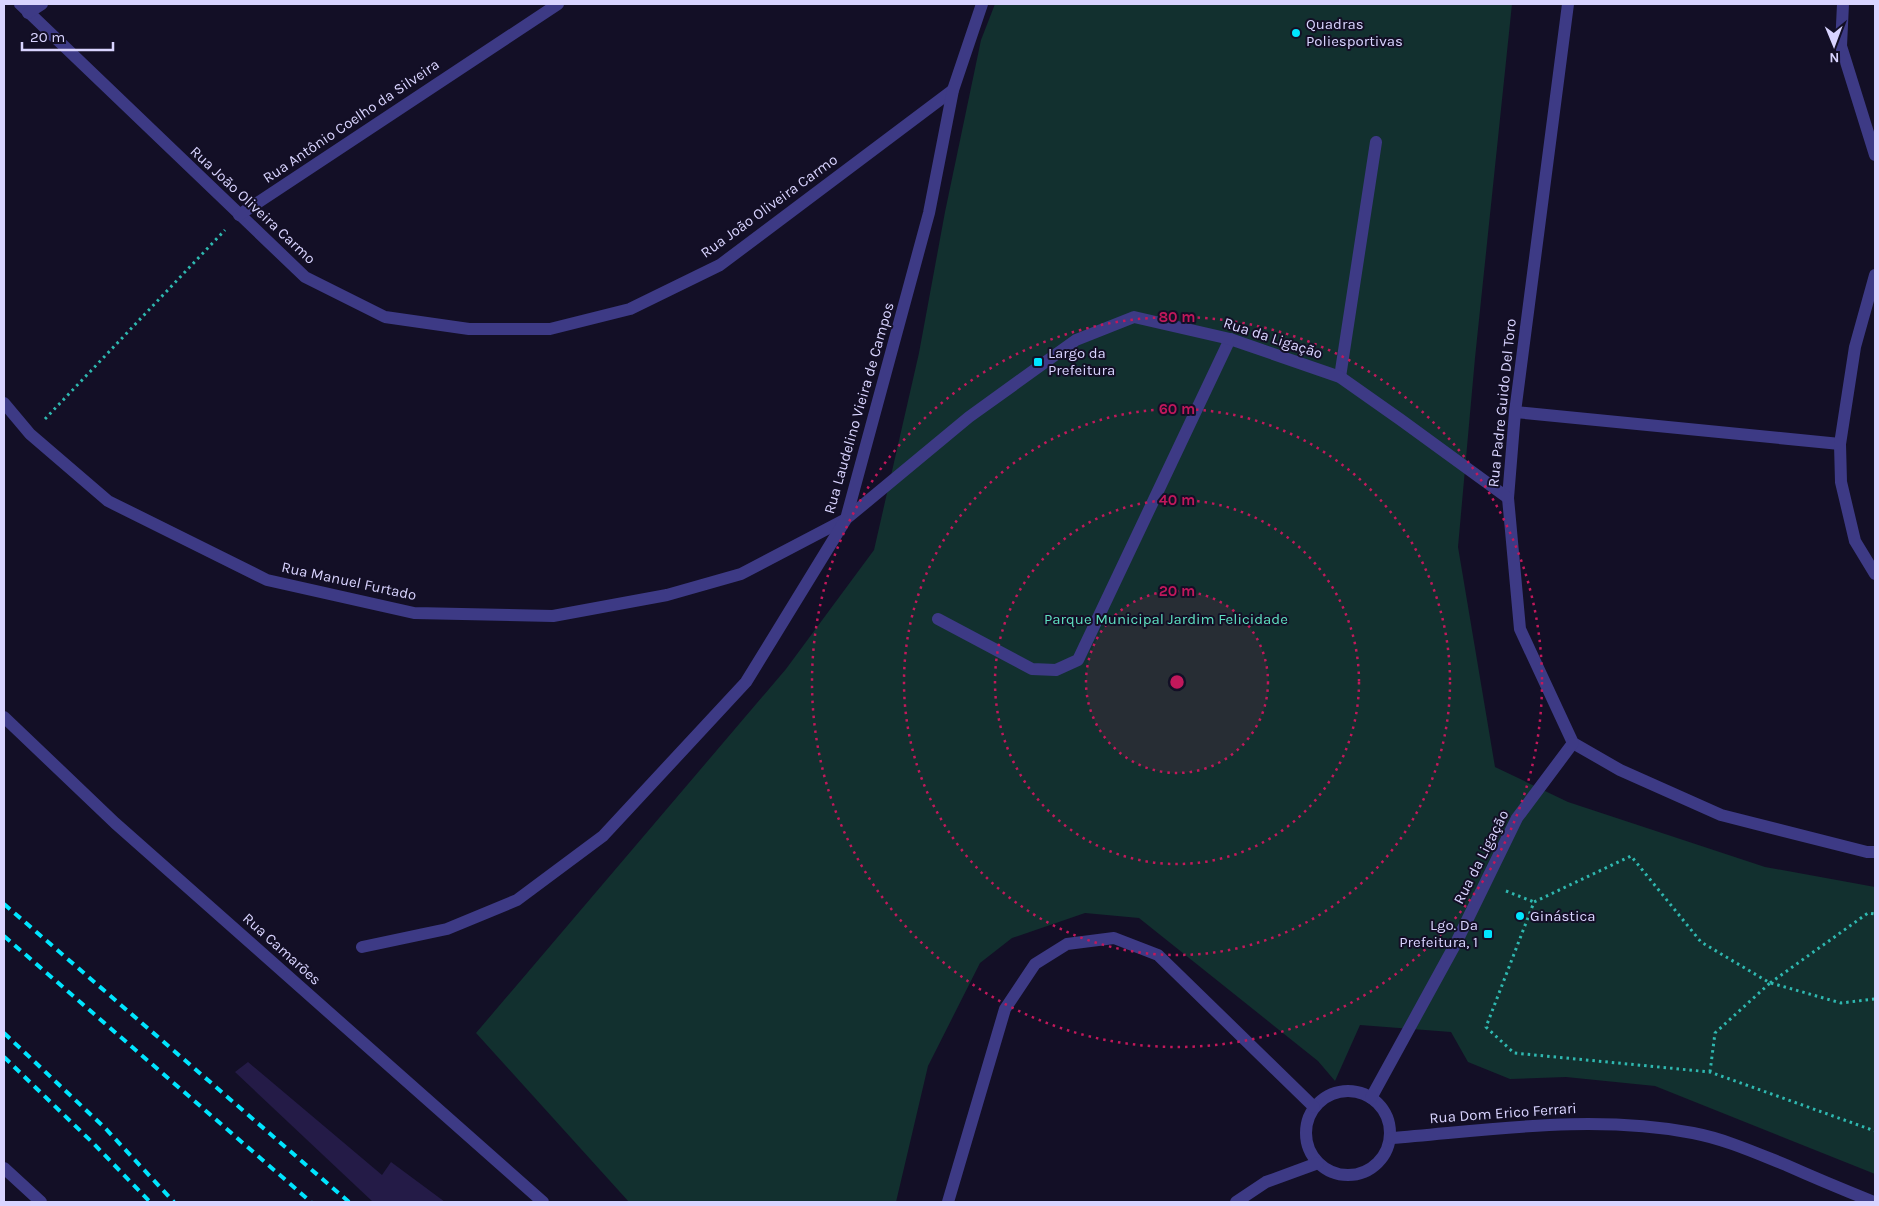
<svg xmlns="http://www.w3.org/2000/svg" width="1879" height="1206" font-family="Karla,sans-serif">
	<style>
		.green { fill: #12302f }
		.building { fill: #241b47 }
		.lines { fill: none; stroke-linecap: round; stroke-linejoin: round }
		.path { stroke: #2fb8b0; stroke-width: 3; stroke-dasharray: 2.5 4; stroke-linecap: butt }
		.lane { stroke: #3d3a85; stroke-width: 12 }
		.street { stroke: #3d3a85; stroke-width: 12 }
		.rail { stroke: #00e5ff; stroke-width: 4; stroke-dasharray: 8 6; stroke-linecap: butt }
		.ring { fill: none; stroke: #c2185b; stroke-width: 2.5; stroke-dasharray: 2.5 5 }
		.poi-dot { fill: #00e5ff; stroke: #130f26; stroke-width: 2 }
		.labels { text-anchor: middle; stroke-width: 4; stroke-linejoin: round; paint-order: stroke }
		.poi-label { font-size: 15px; fill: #d9d4ff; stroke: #130f26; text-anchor: start }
		.street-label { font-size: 15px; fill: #d9d4ff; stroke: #130f26 }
		.park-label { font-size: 15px; fill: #5fe0c0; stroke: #130f26 }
		.centre { fill: #c2185b; stroke: #130f26; stroke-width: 2.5 }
		.ring-label { font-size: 15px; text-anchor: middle; font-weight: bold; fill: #c2185b; stroke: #130f26; stroke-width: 4; stroke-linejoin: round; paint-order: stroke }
	</style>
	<rect width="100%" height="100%" fill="#130f26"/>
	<path class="green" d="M995,4H1512L1475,358L1458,547L1495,767L1568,802L1765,867L1875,887V1174L1655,1086L1566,1077L1510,1079L1468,1062L1451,1032L1360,1025L1335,1081L1318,1061L1139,918L1085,913L1012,938L980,963L928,1066L896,1202H629L476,1033L786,669L874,550L919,353L945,212L981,40Z"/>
	<path class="building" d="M248,1062L382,1175L391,1162L445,1202H373L235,1072Z"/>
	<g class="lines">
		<g class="path">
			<path d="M45,419L225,230"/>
			<path d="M1506,891L1534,902"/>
			<path d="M1770,983L1868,913L1875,914"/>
			<path d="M1771,983L1841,1003L1875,999"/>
			<path d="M1710,1072L1715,1033L1770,983L1701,942L1631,856L1534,902L1486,1027L1514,1053L1710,1072L1875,1131"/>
		</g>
		<g class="lane">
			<path d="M1340,377L1376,142"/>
			<path d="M1515,412L1840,444"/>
			<path d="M938,619L1032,669L1056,670L1078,660L1230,339"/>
		</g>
		<g class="street">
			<path d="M20,4L305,277L385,317L469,329H550L630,309L720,265L953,90"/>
			<path d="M1568,4L1515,412L1508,498L1520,629L1573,743L1620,770L1721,815L1867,852H1875"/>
			<path d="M1843,4L1841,46L1875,155"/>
			<path d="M28,13L42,4"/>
			<path d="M239,215L558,4"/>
			<path d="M1875,275L1855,347L1840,444L1841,482L1855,541L1875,574"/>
			<path d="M4,403L30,434L108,501L267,580L414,613L553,616L667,595L741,574L846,519L969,417L1076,340L1134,317L1230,339L1340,377L1401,420L1508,498"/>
			<path d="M4,717L115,823L543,1202"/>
			<path d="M362,947L447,929L517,900L603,836L746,682L846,519L929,213L953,90L982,4"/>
			<circle cx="1348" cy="1133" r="42"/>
			<path d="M1371,1098L1456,943L1517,818L1573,743"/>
			<path d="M1391,1138C1492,1130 1592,1114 1693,1133C1725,1139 1756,1153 1786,1165C1815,1178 1844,1190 1874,1202"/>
			<path d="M4,1168L41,1202"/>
			<path d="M948,1202L1005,1009L1035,964L1067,944L1114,938L1158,955L1314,1107"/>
			<path d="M1236,1202L1266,1182L1318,1163"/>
		</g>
		<g class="rail">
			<path d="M4,904L349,1202"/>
			<path d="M4,936L311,1202"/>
			<path d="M4,1033L105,1128L174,1202"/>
			<path d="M4,1057L94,1144L150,1202"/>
		</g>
	</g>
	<circle cx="1177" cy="682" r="91" fill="#c2185b" fill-opacity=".12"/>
	<g class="ring">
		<circle cx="1177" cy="682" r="91"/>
		<circle cx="1177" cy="682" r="182"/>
		<circle cx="1177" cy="682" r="273"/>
		<circle cx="1177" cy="682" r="365"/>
	</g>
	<g class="poi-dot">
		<circle cx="1296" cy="33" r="5"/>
		<rect x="1033" y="357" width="10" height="10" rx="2.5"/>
		<circle cx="1520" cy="916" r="5"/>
		<rect x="1483" y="929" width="10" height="10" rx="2.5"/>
	</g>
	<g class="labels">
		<g class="poi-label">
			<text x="1306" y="29">Quadras<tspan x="1306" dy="17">Poliesportivas</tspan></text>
			<text x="1048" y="358">Largo da<tspan x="1048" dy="17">Prefeitura</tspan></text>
			<text x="1530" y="921">Ginástica</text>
			<text x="1478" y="930" text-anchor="end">Lgo. Da<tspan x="1478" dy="17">Prefeitura, 1</tspan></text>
		</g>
		<g class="street-label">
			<text transform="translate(351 121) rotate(-34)" y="5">Rua Antônio Coelho da Silveira</text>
			<text transform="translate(253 205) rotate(43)" y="5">Rua João Oliveira Carmo</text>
			<text transform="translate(769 206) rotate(-36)" y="5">Rua João Oliveira Carmo</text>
			<text transform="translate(1273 338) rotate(18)" y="5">Rua da Ligação</text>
			<text transform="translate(1502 403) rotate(-84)" y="5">Rua Padre Guido Del Toro</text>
			<text transform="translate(859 408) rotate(-74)" y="5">Rua Laudelino Vieira de Campos</text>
			<text transform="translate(349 581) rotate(12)" y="5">Rua Manuel Furtado</text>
			<text transform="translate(1481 857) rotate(-63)" y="5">Rua da Ligação</text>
			<text transform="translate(282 949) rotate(42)" y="5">Rua Camarões</text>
			<text transform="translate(1503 1113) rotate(-4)" y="5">Rua Dom Erico Ferrari</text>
		</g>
		<g class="park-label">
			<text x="1166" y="624">Parque Municipal Jardim Felicidade</text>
		</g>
	</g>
	<circle cx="1177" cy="682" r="8" class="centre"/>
	<g class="ring-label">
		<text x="1177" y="322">80 m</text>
		<text x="1177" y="414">60 m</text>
		<text x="1177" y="505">40 m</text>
		<text x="1177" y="596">20 m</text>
	</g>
	<rect width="1879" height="1206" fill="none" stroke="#d9d4ff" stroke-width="10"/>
	<g transform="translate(1834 45) rotate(179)" stroke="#130f26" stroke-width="4" paint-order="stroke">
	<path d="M0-4L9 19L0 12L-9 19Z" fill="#d9d4ff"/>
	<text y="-8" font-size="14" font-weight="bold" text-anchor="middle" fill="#d9d4ff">N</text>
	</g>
	<path d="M22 42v8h91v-8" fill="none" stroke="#d9d4ff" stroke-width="2.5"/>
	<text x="30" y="42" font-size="15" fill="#d9d4ff" stroke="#130f26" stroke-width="4" paint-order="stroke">20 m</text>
</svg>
